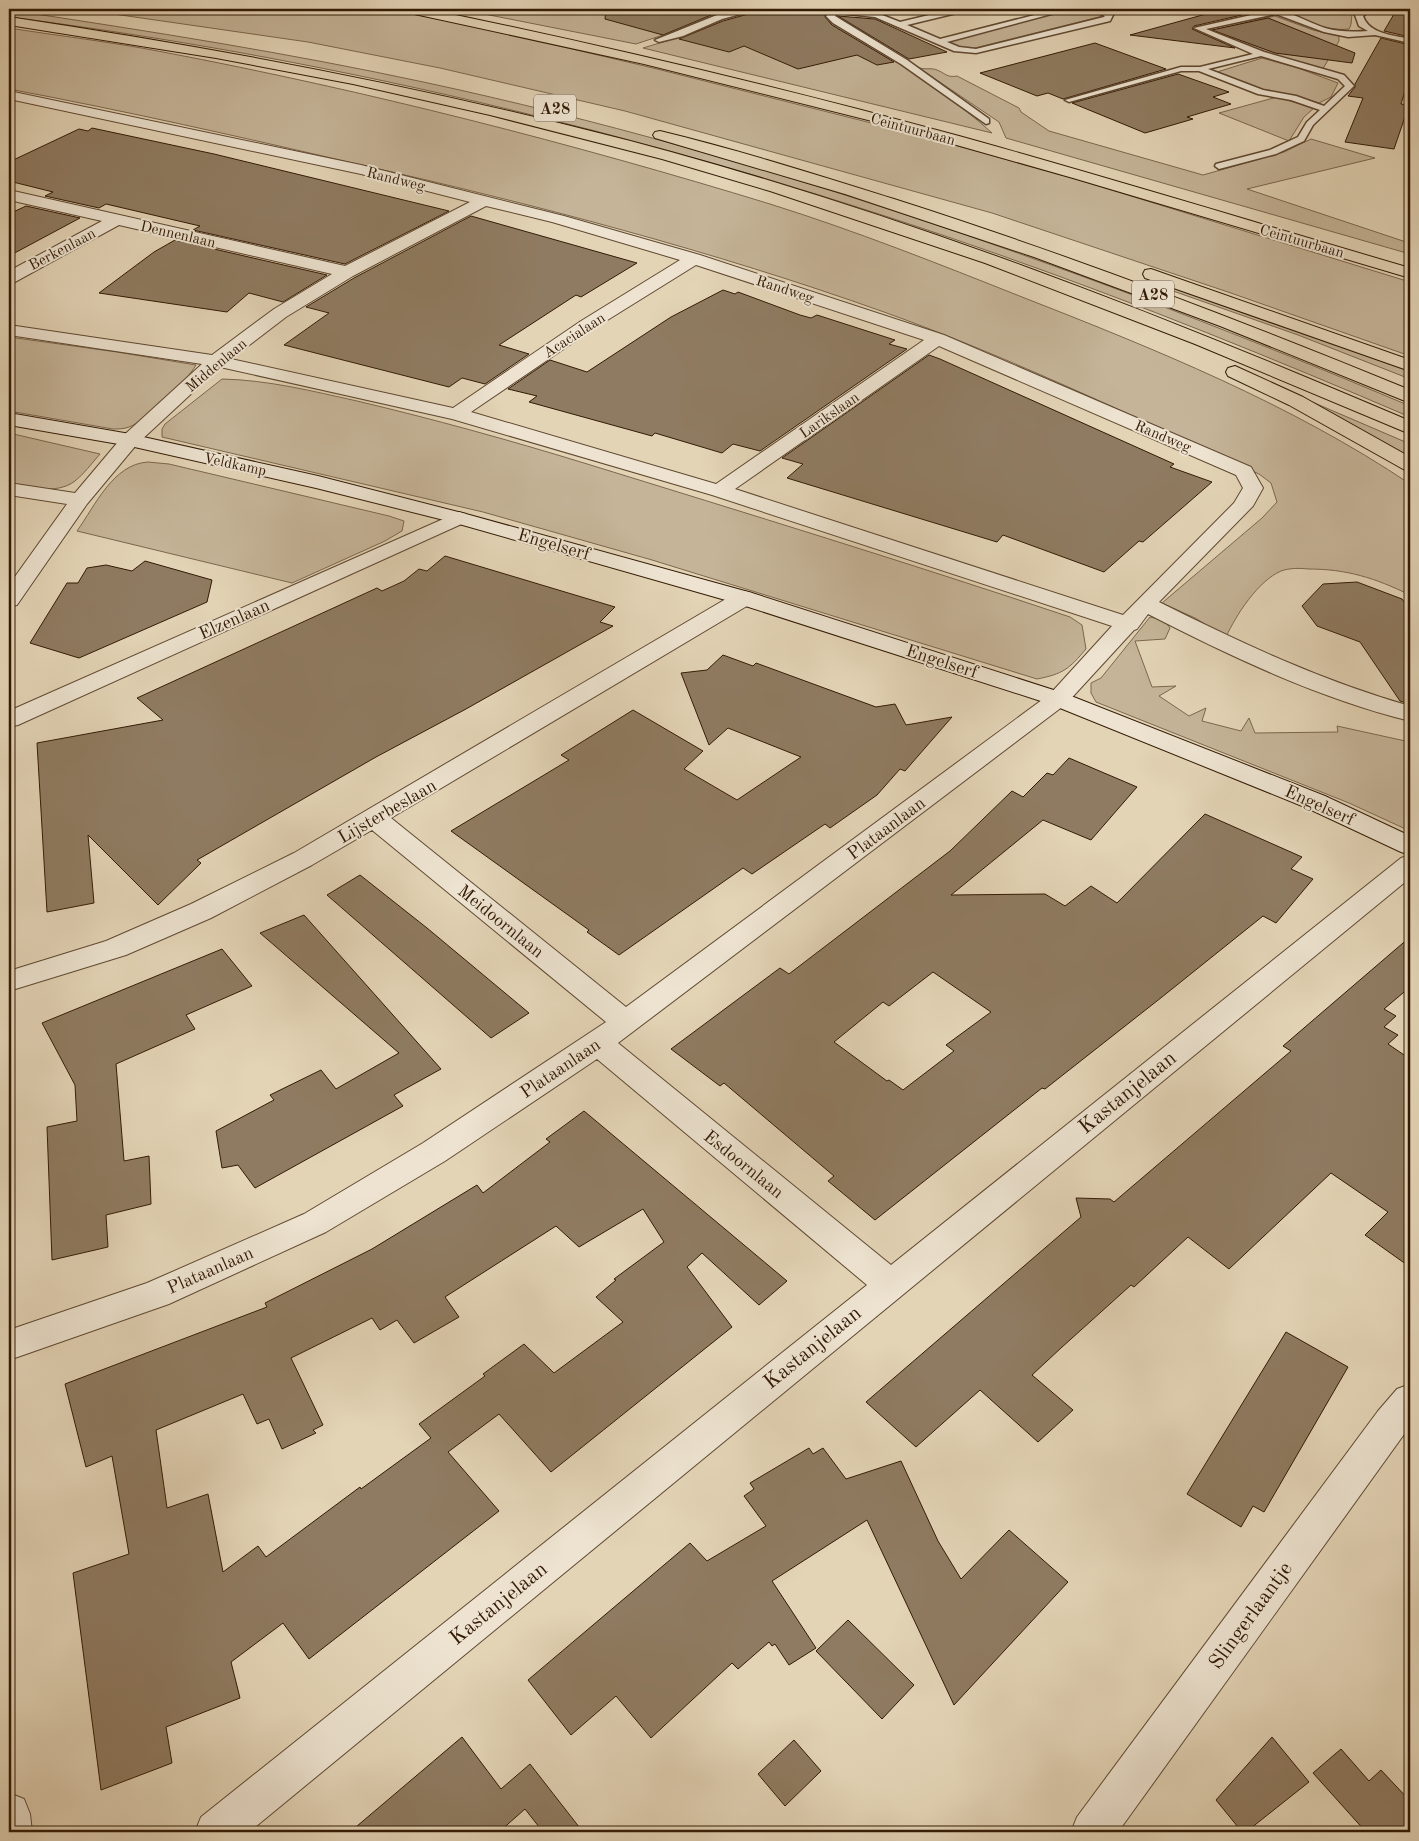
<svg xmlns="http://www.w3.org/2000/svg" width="1419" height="1841" font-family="'Old Standard TT',serif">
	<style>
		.green { fill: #c5b498; stroke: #7c674e }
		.building { fill: #8f7b61; stroke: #331a05; fill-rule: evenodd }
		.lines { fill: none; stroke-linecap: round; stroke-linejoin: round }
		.lane-casing { stroke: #5f4831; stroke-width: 3 }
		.street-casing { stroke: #5f4831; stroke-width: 2 }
		.secondary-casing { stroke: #331a05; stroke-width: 2 }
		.primary-casing { stroke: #331a05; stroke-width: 2 }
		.highway-casing { stroke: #331a05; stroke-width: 2 }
		.lane { fill: #ede3d0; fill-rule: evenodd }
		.street { fill: #ede3d0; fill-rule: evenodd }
		.secondary { fill: #ede3d0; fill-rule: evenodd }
		.primary { fill: #e3d4b6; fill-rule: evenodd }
		.highway { fill: #e3d4b6; fill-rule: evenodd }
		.labels { text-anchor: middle; stroke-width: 4; stroke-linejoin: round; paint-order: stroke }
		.far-street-label { font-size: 15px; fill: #331a05; stroke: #ede3d0 }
		.shield { fill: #ede3d0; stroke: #6b5642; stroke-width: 1 }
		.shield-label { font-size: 16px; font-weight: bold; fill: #331a05 }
		.street-label { font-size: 18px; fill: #331a05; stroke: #ede3d0 }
		.near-street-label { font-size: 21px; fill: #331a05; stroke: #ede3d0 }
	</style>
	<rect width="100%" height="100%" fill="#e3d4b6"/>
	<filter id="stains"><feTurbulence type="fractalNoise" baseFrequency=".004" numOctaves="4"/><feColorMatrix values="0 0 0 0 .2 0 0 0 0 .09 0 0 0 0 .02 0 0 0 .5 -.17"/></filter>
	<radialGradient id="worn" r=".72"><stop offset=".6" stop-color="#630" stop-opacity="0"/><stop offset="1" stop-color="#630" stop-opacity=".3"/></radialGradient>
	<g class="green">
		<path d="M79,9H386L479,27L653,68L911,133L1066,176L1410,282V356L1228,292L992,213L625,111L440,68L308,42Z"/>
		<path d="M459,9H724L732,12L636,44Z"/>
		<path d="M763,9H814L822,11L819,18C854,31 885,53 915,74C942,93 968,111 992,133L643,48L686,35L720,19Z"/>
		<path d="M1072,9L1094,10L1103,16L971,49L961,48L946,42Z"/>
		<path d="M1273,9H1354C1350,16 1353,23 1349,29C1323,32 1297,18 1273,9Z"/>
		<path d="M9,10C149,31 289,53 428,83C765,156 1093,272 1410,406V417C1275,359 1139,304 1000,255C679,142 346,60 9,17Z"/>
		<path d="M1275,16L1313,30L1339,36V41L1324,67L1322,69L1265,53L1208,31Z"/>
		<path d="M9,28C60,36 112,42 163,52C368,91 571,143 770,204C856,231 939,264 1022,297C1155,349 1291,404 1410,484V595C1375,578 1347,569 1308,569C1300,568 1289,568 1281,571C1258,581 1236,615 1226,637L1195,618L1162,603L1262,518L1277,502L1271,483L1259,474C1136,418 1012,358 884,312C713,251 534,204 357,164C241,137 126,111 9,89Z"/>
		<path d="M1262,58L1298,68L1338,83L1331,97L1319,103L1294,96L1265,90L1217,72Z"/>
		<path d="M916,66C923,71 930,67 937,70C945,73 947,78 957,76L1019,108L1021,112L1049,131L1203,175L1284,152L1311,139L1375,158L1247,189L1406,242L1410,241V254L1006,138L999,122Z"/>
		<path d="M1277,97L1314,108L1304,117L1289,141L1219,113Z"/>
		<path d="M1161,282L1410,370V379L1298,335L1156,285Z"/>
		<path d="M9,337L117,352L196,365C187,381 146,421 129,427C124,429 118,429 113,429L9,411Z"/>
		<path d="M222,379C268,380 312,391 357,401C433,419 509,440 584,463C746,513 909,563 1070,617L1082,625L1086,649C1069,669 1063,674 1037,679L652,560L483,512L162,437V429L165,424Z"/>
		<path d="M1275,386L1410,444V459L1360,430Z"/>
		<path d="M9,433L100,454C92,463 84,474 75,481C57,495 29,487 9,484Z"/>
		<path d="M148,462L169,464L389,516L404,521L402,531L385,541L292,583L77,531C95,506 113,464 148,462Z"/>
		<path d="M1150,617L1164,620L1170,628L1165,639L1135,641L1152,687L1176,686L1159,696L1189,716L1206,708L1202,721L1241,731L1249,718L1255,733L1338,732L1337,726L1410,742V831L1349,803L1096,702L1091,693V683L1101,678Z"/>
	</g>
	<g class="building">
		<path d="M606,9H738L716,13L663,35L605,19Z"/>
		<path d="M761,9H820L827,13L825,17L832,25L894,62L877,65L857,55L798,69L744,46L729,52L679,39L723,21L759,11Z"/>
		<path d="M1224,9H1247L1255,12L1194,26L1192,29L1235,48L1130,35Z"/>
		<path d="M1397,9H1410V37L1384,31Z"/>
		<path d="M838,16L875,19L947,52L909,59Z"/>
		<path d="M1268,18L1355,53L1352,63L1275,53L1212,30Z"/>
		<path d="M1381,38L1410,45V75L1401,104L1409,105L1394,149L1345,142L1363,98L1348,96L1355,87V84Z"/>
		<path d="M1095,43L1166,69L1063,99L1048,93L1037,96L980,73Z"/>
		<path d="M1178,74L1229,92L1213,97L1231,104L1187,117L1193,119L1145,133L1072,103Z"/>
		<path d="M92,128L214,154L449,211L345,264L193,230L200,226L106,204L99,208L45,196L53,192L9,181V162L79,129L88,131Z"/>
		<path d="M26,206L80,218L9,256V214Z"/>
		<path d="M471,216L637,263L581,297L576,295L499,345L529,354L485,384L462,378L449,387L284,345L329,313L306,307L354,278Z"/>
		<path d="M175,240L327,275L283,302L249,293L227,312L99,293L154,252Z"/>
		<path d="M723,290L735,294L738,292L800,315L811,318L817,315L895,340L889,344L907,349L760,451L733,444L722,453L655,433L652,436L529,402L537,396L508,389L550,360L587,372L671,317Z"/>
		<path d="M929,355L940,359L1174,464L1170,467L1212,482L1143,542L1139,541L1104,572L1003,535L997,542L787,478L803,464L782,458Z"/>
		<path d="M445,556L615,607L600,622L613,626L466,709L376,757L197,860L201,863L158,905L88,835L94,903L47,912L37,743L163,720L137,698L377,588L382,591L404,581L419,569L427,571Z"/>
		<path d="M145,561L212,580L207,602L79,658L30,643L67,583H78L87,568L106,565L132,571Z"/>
		<path d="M1357,582L1402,599L1410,610V704L1400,701L1360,642L1317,626L1302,606L1323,584Z"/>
		<path d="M723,655L753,666L756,663L876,707L895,704L906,725L952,717L905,771L900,769L877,795L830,828L825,824L752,874L743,868L619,955L587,932L589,930L451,831L569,760L561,755L633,710L703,751L684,769L737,800L801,757L728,728L709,745L681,673L707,670Z"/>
		<path d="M1069,758L1137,787L1091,840L1043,820L951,895L1045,894L1065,906L1091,886L1117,903L1205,814L1302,857L1291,869L1313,879L1276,923L1263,916L1162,997L1045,1089L1042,1088L875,1220L828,1181L834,1176L724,1083L720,1086L671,1049L780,968L789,974L950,851L1012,791L1023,797L1047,773L1053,775ZM933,972L991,1012L946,1045L954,1051L903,1090L889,1080L887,1081L834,1042L883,1002L889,1006Z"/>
		<path d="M360,875L427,928L529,1013L491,1038L327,895Z"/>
		<path d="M304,915L441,1069L394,1095L403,1106L255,1188L238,1165L222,1168L216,1131L274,1100L270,1095L321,1070L336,1089L399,1053L260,933Z"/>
		<path d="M1410,937V987L1384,1009L1396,1016L1384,1027L1398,1035L1388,1044L1410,1059V1267L1365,1235L1388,1212L1331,1173L1229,1269L1188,1237L1134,1287L1131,1285L1061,1348L1032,1375L1073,1410L1038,1442L980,1390L916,1447L866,1402L1081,1217L1076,1198L1110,1199L1114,1202L1291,1051L1283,1046Z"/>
		<path d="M222,949L252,986L186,1015L195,1029L116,1064L124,1161L149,1156L151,1204L106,1215L108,1247L52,1260L47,1127L77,1121L75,1085L42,1023Z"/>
		<path d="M584,1111L787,1281L759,1305L702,1253L687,1267L732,1327L551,1472L499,1414L448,1452L499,1511L309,1659L283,1623L231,1662L240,1698L166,1727L172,1763L101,1790L73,1573L129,1554L112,1456L86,1467L65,1384L267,1307L265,1303L372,1249L477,1185L483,1193L550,1142L546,1139ZM643,1209L664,1242L614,1279L616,1280L596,1297L623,1322L554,1373L524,1344L483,1374L485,1376L419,1424L431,1438L361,1489L360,1487L266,1557L258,1546L223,1572L208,1494L167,1508L156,1430L243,1394L257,1424L269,1419L282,1449L316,1433L313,1430L323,1425L291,1358L372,1318L380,1330L397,1320L414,1343L459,1317L445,1297L556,1226L579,1247Z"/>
		<path d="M1286,1332L1348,1367L1264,1512L1253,1506L1241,1527L1187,1494Z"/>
		<path d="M809,1448L813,1454L823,1448L846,1479L901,1461L938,1541L961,1579L1009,1530L1068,1582L954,1705L867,1520L772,1581L816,1648L789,1665L775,1644L772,1646L769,1642L738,1669L732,1663L651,1738L616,1696L571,1735L528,1680L690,1543L707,1561L766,1526L744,1496L754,1489L750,1483Z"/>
		<path d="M848,1620L914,1685L882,1719L816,1651Z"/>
		<path d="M462,1737L501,1789L530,1764L583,1832H543L525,1809L499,1832H350Z"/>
		<path d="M1272,1737L1309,1782L1246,1832H1242L1216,1800Z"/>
		<path d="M794,1740L821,1771L785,1806L758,1774Z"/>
		<path d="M1341,1749L1369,1781L1381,1770L1410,1801V1832H1366L1313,1773Z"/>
	</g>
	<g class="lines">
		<defs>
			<g id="lane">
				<path d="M746,9H759L722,19L683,36L659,42L655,40L717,15Z"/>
				<path d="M822,9H843L877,13L900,22L954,9H966L965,11L907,25L940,39L1058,9H1070L947,42L959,47L976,49L1104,17L1105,16L1089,9H1099L1113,15L1110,21L976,53L954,51L875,17L838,13L835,16L907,60L989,119V123L986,124L901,64L833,23L826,16L831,12Z"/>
				<path d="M1265,9C1285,8 1306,22 1325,28C1339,32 1353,32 1368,31L1359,26L1355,15L1363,9H1371L1363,16C1369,34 1393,35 1410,39V43L1375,35L1348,37L1324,32L1276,14L1206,29L1264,52L1344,75L1354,86L1313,125L1304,141L1276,154L1219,169L1215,166L1216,164L1270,150L1298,137L1307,122L1320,110L1291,100L1258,94L1199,71H1181L1069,102L1065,100L1181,67H1200L1253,54L1194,28L1269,11ZM1261,56L1338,79L1345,86L1324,106L1296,96L1263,90L1208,69Z"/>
			</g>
			<g id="street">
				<path d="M9,91L361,165L564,216L700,255L944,335L1251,467L1263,488L1253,506L1159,602C1241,643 1322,681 1410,706V721C1318,698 1232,657 1148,614L1137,629L1134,630L1066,704L618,1043L891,1265L1401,858L1410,855V878L249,1832H195L201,1817L867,1285L597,1059L445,1161L326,1232L169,1304L9,1360V1330L147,1283L304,1214L423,1143L606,1022L372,830L312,865L211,918L126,955L9,991V971L106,941L191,904L294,853L736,593L744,591L752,593L755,598L752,603L391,818L626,1007L1050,694L1112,626L712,495L452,419L220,367L137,444L87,504L17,605L9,607V585L67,504L9,495V483L75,493L123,436L202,364L9,335V325L212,355L274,309L332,274L119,225L15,282L9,283V271L102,221L9,200V190L345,266L470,202L361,174L9,99ZM486,206L552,222L680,260L581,321L453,408L231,359L286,317L353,276ZM696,265L924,340L716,484L471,412L593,329ZM939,346L1236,475L1243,488L1234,503L1123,615L735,489Z"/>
				<path d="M459,512L466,514L469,518L466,522L18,725L9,727V711Z"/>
				<path d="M1410,1384V1426L1118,1832H1071L1077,1817L1378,1411L1397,1389Z"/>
				<path d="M9,1793L24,1799L30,1814L32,1832H9Z"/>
			</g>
			<path id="secondary" d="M9,413L130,434L318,476L466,514L752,593L1066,694L1325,796L1410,836V855L1401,852L1307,808L1050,704L736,603L452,522L316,488L130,446L9,425Z"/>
			<path id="primary" d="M404,9H427C606,46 783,88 959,136C1110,178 1260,224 1410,268V278L1073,178L872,121L644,64L410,13Z"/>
			<g id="highway">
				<path d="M9,17C232,50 454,93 671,152C925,222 1169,318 1410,421V434L1195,344L985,263L770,191L662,159L490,115L353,84L216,58L9,25Z"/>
				<path d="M660,131C739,150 817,175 894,199C1069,255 1240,320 1410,390V403L1220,326L1034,257L845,194L655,138L653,135L655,132Z"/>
				<path d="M1151,269L1410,360V371L1145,278L1143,274L1145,270Z"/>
				<path d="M1235,366L1303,397L1410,457V471L1403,469L1289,405L1228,376L1226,372L1228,368Z"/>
			</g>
		</defs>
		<use href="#lane" class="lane-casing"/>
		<use href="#street" class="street-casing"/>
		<use href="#secondary" class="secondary-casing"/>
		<use href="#primary" class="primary-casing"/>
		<use href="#highway" class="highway-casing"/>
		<use href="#lane" class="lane"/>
		<use href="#street" class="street"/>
		<use href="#secondary" class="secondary"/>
		<use href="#primary" class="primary"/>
		<use href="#highway" class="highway"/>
	</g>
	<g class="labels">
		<g class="far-street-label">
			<text transform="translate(913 129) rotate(15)" y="5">Ceintuurbaan</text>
			<text transform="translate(396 179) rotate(14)" y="5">Randweg</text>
			<text transform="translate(178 234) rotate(13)" y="5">Dennenlaan</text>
			<text transform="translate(1302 241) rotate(16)" y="5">Ceintuurbaan</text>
			<text transform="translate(62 249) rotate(-28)" y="5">Berkenlaan</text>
			<text transform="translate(785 289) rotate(18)" y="5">Randweg</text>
			<text transform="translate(574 335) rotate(-33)" y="5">Acacialaan</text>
			<text transform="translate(216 365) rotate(-40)" y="5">Middenlaan</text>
			<text transform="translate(829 415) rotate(-35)" y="5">Larikslaan</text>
			<text transform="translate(1163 436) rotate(23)" y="5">Randweg</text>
			<text transform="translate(235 464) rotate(12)" y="5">Veldkamp</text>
		</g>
		<g class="shield">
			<rect x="534" y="94.5" width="42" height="27" rx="4"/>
			<rect x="1132" y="280.5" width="42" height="27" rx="4"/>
		</g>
		<g class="shield-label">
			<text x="555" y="114">A28</text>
			<text x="1153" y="300">A28</text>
		</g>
		<g class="street-label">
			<text transform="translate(554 544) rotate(16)" y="6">Engelserf</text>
			<text transform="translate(234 619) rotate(-24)" y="6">Elzenlaan</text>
			<text transform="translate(942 661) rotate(18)" y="6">Engelserf</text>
			<text transform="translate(1320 805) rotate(24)" y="6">Engelserf</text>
			<text transform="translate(387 811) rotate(-30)" y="6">Lijsterbeslaan</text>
			<text transform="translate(886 828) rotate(-37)" y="6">Plataanlaan</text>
			<text transform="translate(501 921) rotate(39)" y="6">Meidoornlaan</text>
			<text transform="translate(560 1068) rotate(-34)" y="6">Plataanlaan</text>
			<text transform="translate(744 1164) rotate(39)" y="6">Esdoornlaan</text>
			<text transform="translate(210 1270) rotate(-24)" y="6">Plataanlaan</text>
		</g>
		<g class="near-street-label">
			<text transform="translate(1127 1092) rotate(-39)" y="7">Kastanjelaan</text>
			<text transform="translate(812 1347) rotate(-39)" y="7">Kastanjelaan</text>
			<text transform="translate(498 1603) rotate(-39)" y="7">Kastanjelaan</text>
			<text transform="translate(1250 1615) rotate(-54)" y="7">Slingerlaantje</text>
		</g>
	</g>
	<rect width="1419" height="1841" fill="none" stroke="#e3d4b6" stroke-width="30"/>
	<rect x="10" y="10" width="1399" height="1821" fill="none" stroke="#331a05" stroke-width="2.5"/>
	<rect x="15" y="15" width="1389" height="1811" fill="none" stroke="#331a05"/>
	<rect width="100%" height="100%" filter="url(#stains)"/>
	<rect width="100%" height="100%" fill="url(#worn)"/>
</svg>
